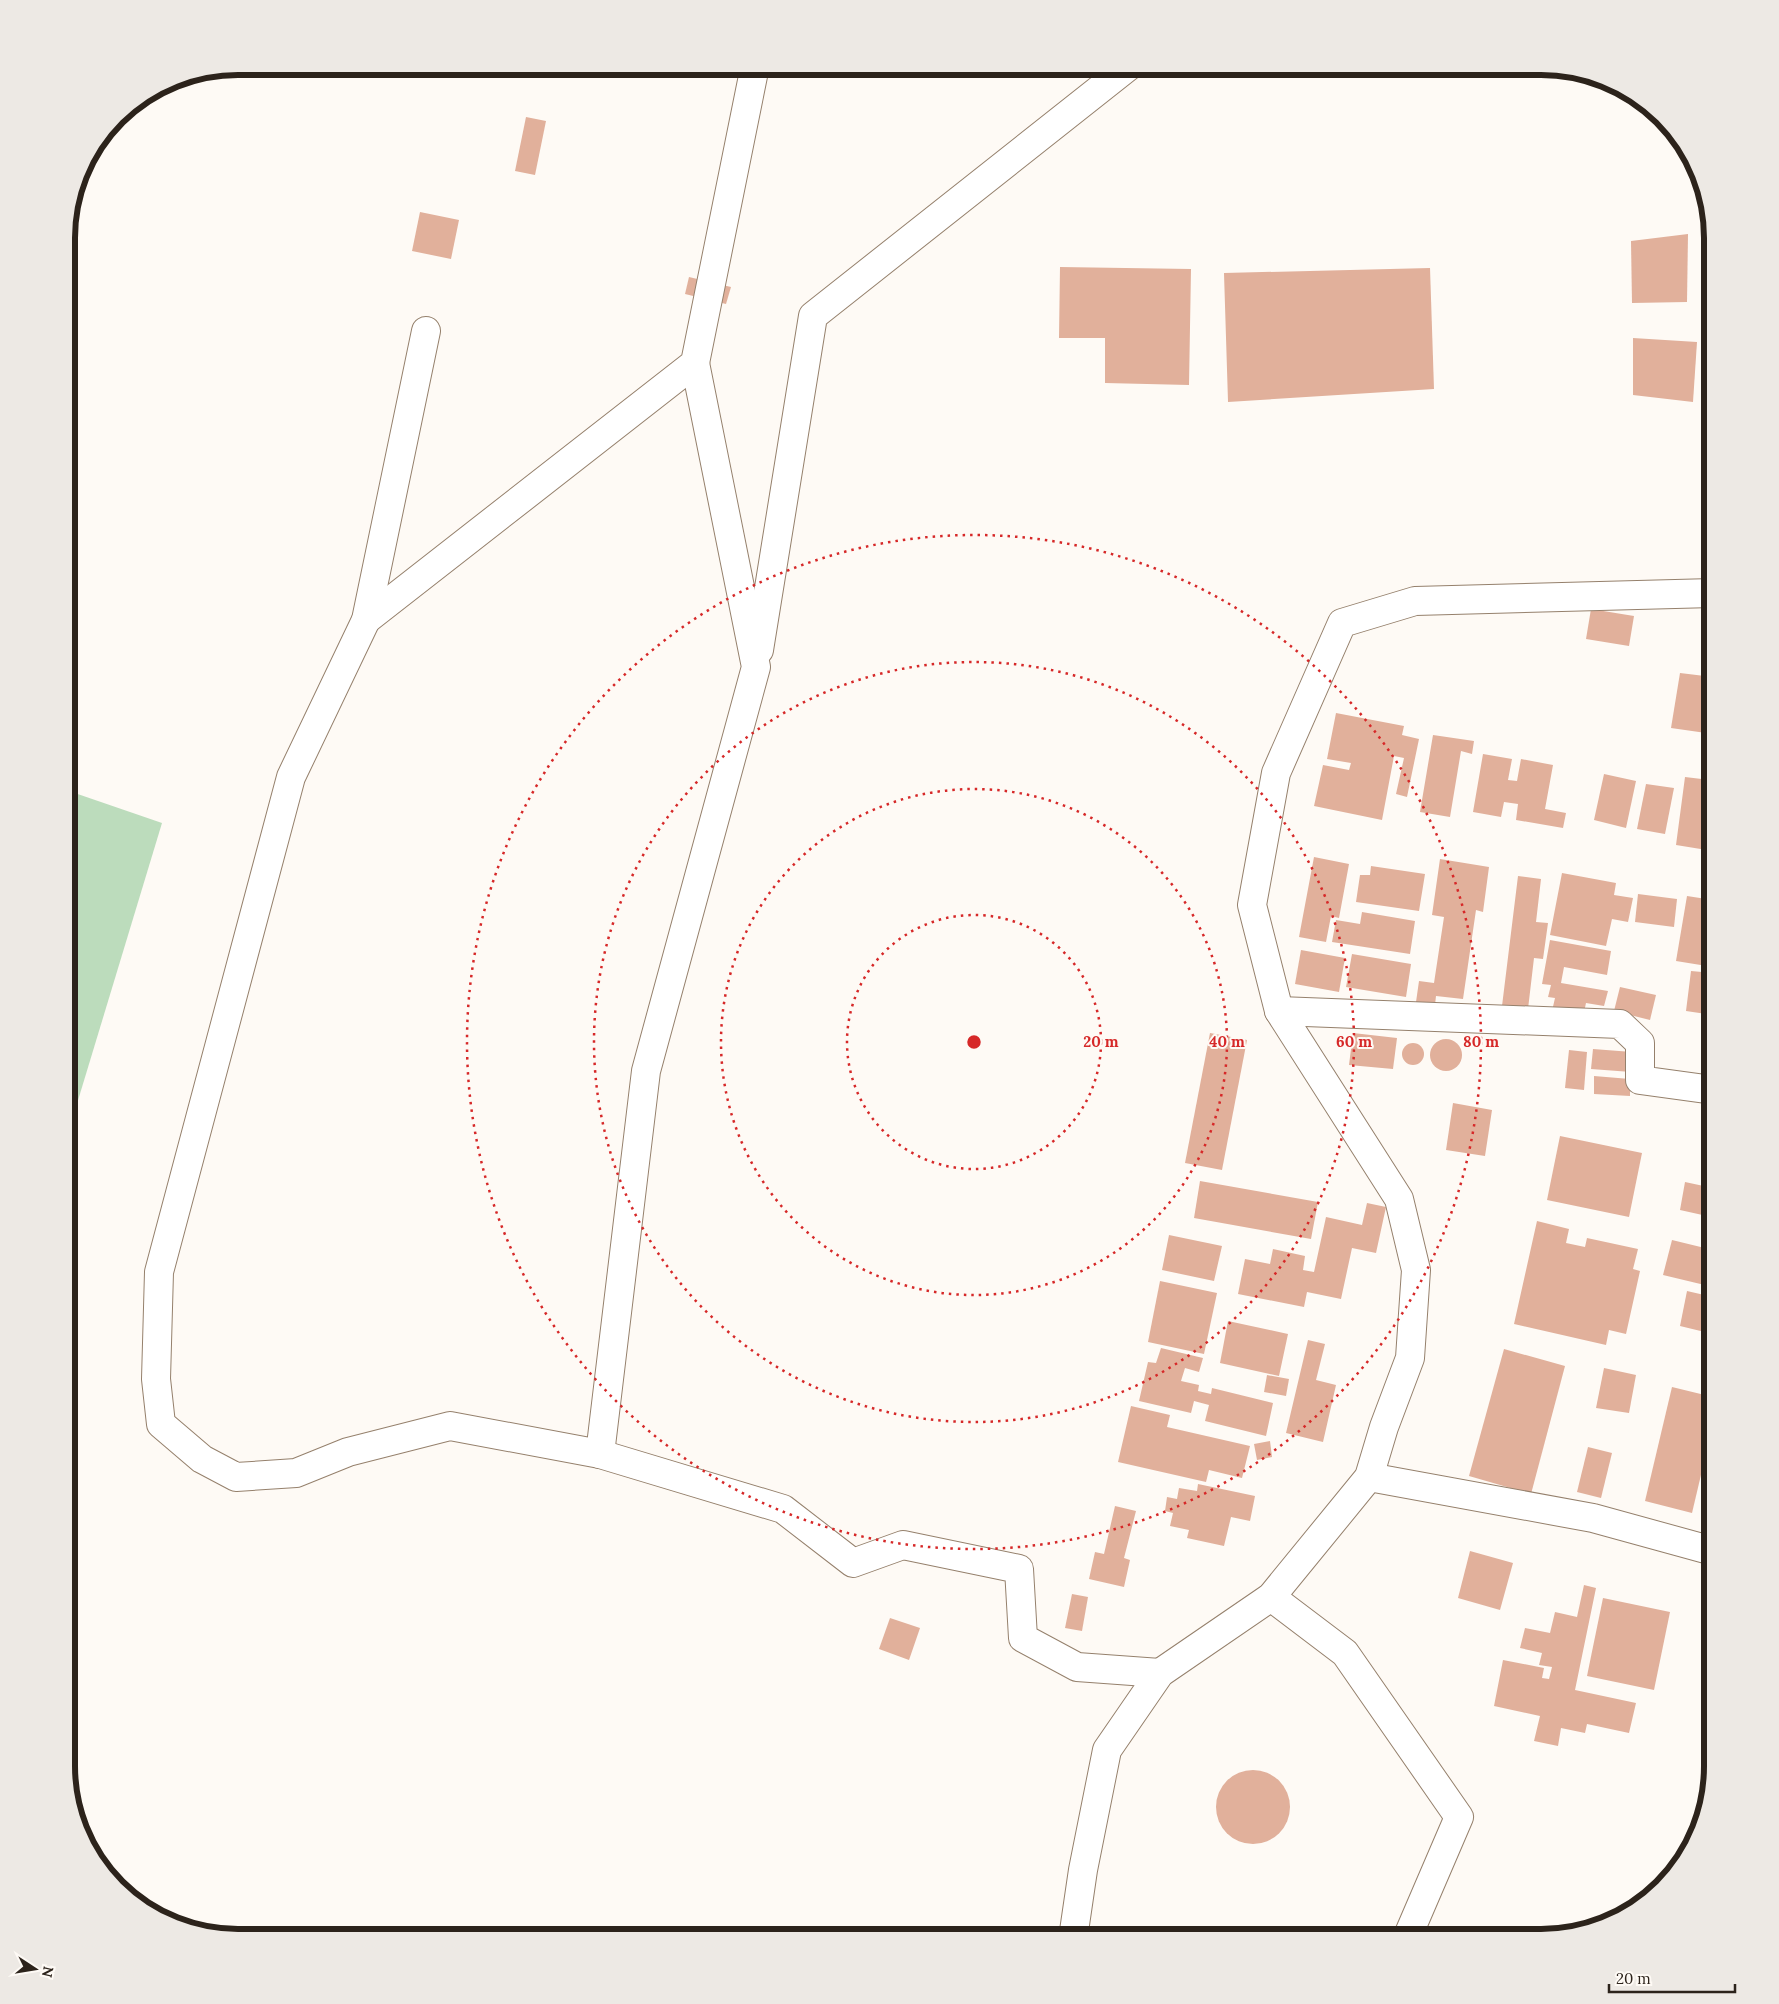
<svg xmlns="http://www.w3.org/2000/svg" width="1779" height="2004" font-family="Lora,serif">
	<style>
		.green { fill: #bcdcbc }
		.building { fill: #e1b09b }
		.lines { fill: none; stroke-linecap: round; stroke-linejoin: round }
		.minor-casing { stroke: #95806c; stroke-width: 30 }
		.minor { stroke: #fff; stroke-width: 28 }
		.ring { fill: none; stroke: #d62828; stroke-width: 2.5; stroke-dasharray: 2.5 5 }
		.rim { fill: none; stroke: #2c231b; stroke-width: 6 }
		.centre { fill: #d62828; stroke: #fefaf5; stroke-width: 2.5 }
		.ring-label { font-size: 15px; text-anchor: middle; font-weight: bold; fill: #d62828; stroke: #fefaf5; stroke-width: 4; stroke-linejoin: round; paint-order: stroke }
	</style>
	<rect width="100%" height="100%" fill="#fefaf5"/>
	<path class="green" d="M66,790L162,823L66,1140Z"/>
	<g class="building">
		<path d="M526,117L546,121L535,175L515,171Z"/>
		<path d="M420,212L459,220L451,259L412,251Z"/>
		<path d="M1688,234L1687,302L1632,303L1631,241Z"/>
		<path d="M1060,267L1191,269L1189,385L1105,383V338H1059Z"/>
		<path d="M1430,268L1434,389L1228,402L1224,273Z"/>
		<path d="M689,277L731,287L726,304L685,294Z"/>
		<path d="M1633,338L1697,342L1693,402L1633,395Z"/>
		<path d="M1591,609L1634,616L1629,646L1586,639Z"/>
		<path d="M1680,673L1713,677V734L1671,728Z"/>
		<path d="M1336,713L1404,726L1402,735L1419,739L1407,797L1396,794L1404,758L1394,756L1382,820L1314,806L1323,765L1349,770L1351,763L1327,759Z"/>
		<path d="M1433,735L1474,741L1472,754L1461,751L1450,817L1420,812Z"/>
		<path d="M1483,754L1512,759L1508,780L1517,781L1521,759L1553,765L1545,809L1566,813L1563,828L1516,820L1518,804L1504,802L1501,817L1473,812Z"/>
		<path d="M1604,774L1636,781L1626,828L1594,820Z"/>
		<path d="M1685,777L1710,780L1704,826L1713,827V851L1676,845Z"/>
		<path d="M1646,784L1674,788L1665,834L1637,829Z"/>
		<path d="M1314,857L1349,864L1339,918L1331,916L1326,942L1299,937Z"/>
		<path d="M1440,859L1489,867L1483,912L1476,910L1463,999L1436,996L1435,1005L1416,1002L1419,981L1434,983L1444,917L1432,915Z"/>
		<path d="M1371,866L1425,874L1419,911L1356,902L1360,875H1370Z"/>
		<path d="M1562,873L1616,883L1614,895L1633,898L1628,922L1612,919L1606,946L1550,935Z"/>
		<path d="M1518,876L1541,879L1536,922L1548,923L1543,959L1534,958L1528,1009L1502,1006Z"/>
		<path d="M1638,894L1677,899L1674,927L1635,922Z"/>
		<path d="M1687,896L1713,900V967L1676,961Z"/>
		<path d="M1362,912L1415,921L1410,954L1332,942L1336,920L1360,924Z"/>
		<path d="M1550,940L1611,951L1607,975L1564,967L1561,983L1608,991L1604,1006L1586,1003L1583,1017L1552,1011L1555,998L1548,997L1551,985L1542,984Z"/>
		<path d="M1301,950L1345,958L1339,992L1295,984Z"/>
		<path d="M1352,954L1411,964L1406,997L1346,987Z"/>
		<path d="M1691,971L1713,973V1015L1686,1011Z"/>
		<path d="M1620,987L1656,995L1650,1020L1614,1011Z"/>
		<path d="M1210,1033L1247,1040L1222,1170L1185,1163Z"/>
		<path d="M1353,1033L1397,1038L1393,1069L1349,1065Z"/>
		<circle cx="1446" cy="1055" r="16"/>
		<circle cx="1413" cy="1054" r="11"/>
		<path d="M1593,1049L1632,1052L1631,1072L1591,1069Z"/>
		<path d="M1569,1050L1587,1052L1584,1090L1565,1088Z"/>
		<path d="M1594,1076L1630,1079V1096L1594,1094Z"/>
		<path d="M1453,1103L1492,1110L1485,1156L1446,1150Z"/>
		<path d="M1560,1136L1642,1153L1629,1217L1547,1200Z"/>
		<path d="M1200,1181L1318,1202L1311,1239L1194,1218Z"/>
		<path d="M1685,1182L1713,1188V1231L1705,1230L1707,1216L1680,1210Z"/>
		<path d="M1367,1203L1386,1207L1376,1253L1352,1248L1341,1299L1307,1292L1304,1307L1238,1294L1245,1259L1270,1264L1273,1249L1305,1256L1303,1270L1314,1272L1326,1217L1362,1225Z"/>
		<path d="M1537,1221L1569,1229L1566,1243L1585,1247L1587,1238L1638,1249L1633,1269L1640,1271L1626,1334L1609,1330L1606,1345L1514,1324Z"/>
		<path d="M1169,1235L1222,1246L1214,1281L1162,1270Z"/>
		<path d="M1672,1240L1713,1250V1287L1663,1275Z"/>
		<path d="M1160,1281L1217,1293L1204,1354L1148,1342Z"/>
		<path d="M1687,1291L1713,1297V1334L1680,1326Z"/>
		<path d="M1228,1321L1288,1334L1279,1376L1220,1363Z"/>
		<path d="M1308,1340L1325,1344L1316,1380L1336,1385L1323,1442L1286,1433Z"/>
		<path d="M1161,1348L1203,1358L1199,1372L1185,1368L1181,1381L1199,1385L1198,1391L1211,1394L1212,1388L1273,1403L1266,1436L1205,1421L1209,1405L1194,1401L1191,1413L1139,1401L1148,1362L1156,1363Z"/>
		<path d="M1504,1349L1565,1366L1531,1494L1469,1476Z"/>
		<path d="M1604,1368L1636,1375L1629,1413L1596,1408Z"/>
		<path d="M1267,1375L1289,1379L1286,1396L1264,1392Z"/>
		<path d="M1672,1387L1713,1397V1424L1692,1513L1645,1501Z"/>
		<path d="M1131,1406L1170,1415L1167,1427L1250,1446L1242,1478L1209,1470L1206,1482L1118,1462Z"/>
		<path d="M1270,1441L1272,1457L1257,1460L1254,1444Z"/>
		<path d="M1588,1447L1612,1453L1601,1498L1577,1492Z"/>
		<path d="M1198,1484L1255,1496L1250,1521L1231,1517L1224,1546L1187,1538L1189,1530L1170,1526L1173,1513L1165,1511L1167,1497L1177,1499L1179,1488L1197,1491Z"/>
		<path d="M1115,1506L1136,1511L1124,1558L1130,1560L1124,1587L1089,1579L1095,1552L1104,1554Z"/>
		<path d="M1470,1551L1513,1563L1500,1610L1458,1598Z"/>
		<path d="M1584,1585L1596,1588L1575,1690L1636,1703L1629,1733L1587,1724L1585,1733L1561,1728L1558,1746L1534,1741L1540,1716L1494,1706L1503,1660L1544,1668L1542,1678L1549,1679L1552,1667L1539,1665L1542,1653L1520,1648L1525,1628L1550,1633L1555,1612L1577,1617Z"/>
		<path d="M1072,1594L1088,1597L1082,1631L1065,1628Z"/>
		<path d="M1603,1598L1670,1612L1654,1690L1587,1676Z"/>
		<path d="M890,1618L920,1628L909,1660L879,1649Z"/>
		<circle cx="1253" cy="1807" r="37"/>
	</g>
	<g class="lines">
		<defs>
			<g id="minor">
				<path d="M426,331L366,620L291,777L159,1272L156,1379L161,1424L202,1459L236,1477L296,1473L348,1452L450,1426L600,1454L783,1509L853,1563L903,1545L1019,1569L1023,1638L1077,1667L1160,1673"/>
				<path d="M366,620L695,363L755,66"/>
				<path d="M759,650L813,316L1129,66"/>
				<path d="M1279,1011L1620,1024L1640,1043V1080L1713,1090"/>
				<path d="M600,1454L646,1071L756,667L695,363"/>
				<path d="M1369,1477L1593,1518L1713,1551"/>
				<path d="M1271,1597L1345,1653L1459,1817L1407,1938"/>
				<path d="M1073,1938L1083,1870L1107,1750L1160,1673L1271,1597L1369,1477L1384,1427L1410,1358L1416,1270L1399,1199L1279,1011L1252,905L1276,773L1342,623L1415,601L1713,593"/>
			</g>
		</defs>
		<use href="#minor" class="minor-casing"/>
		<use href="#minor" class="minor"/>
	</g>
	<g class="ring">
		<circle cx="974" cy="1042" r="127"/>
		<circle cx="974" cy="1042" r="253"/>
		<circle cx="974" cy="1042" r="380"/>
		<circle cx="974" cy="1042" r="507"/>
	</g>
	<path d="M0 0H1779V2004H0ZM238 75H1541A163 163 0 0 1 1704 238V1766A163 163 0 0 1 1541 1929H238A163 163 0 0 1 75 1766V238A163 163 0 0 1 238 75Z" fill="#ede9e4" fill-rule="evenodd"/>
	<path class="rim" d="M238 75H1541A163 163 0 0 1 1704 238V1766A163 163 0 0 1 1541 1929H238A163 163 0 0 1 75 1766V238A163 163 0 0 1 238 75Z"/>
	<circle cx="974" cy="1042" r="8" class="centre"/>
	<g class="ring-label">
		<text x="1101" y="1047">20 m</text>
		<text x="1227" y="1047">40 m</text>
		<text x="1354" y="1047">60 m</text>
		<text x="1481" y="1047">80 m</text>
	</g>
	<g transform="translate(35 1969) rotate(102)" stroke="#fefaf5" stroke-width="4" paint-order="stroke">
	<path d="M0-4L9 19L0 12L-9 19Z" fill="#2c231b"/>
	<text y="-8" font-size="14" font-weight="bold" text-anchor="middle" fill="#2c231b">N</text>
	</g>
	<path d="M1609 1984v8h126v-8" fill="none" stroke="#2c231b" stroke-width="2.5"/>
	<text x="1616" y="1984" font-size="15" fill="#2c231b" stroke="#fefaf5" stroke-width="4" paint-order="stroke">20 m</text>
</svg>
